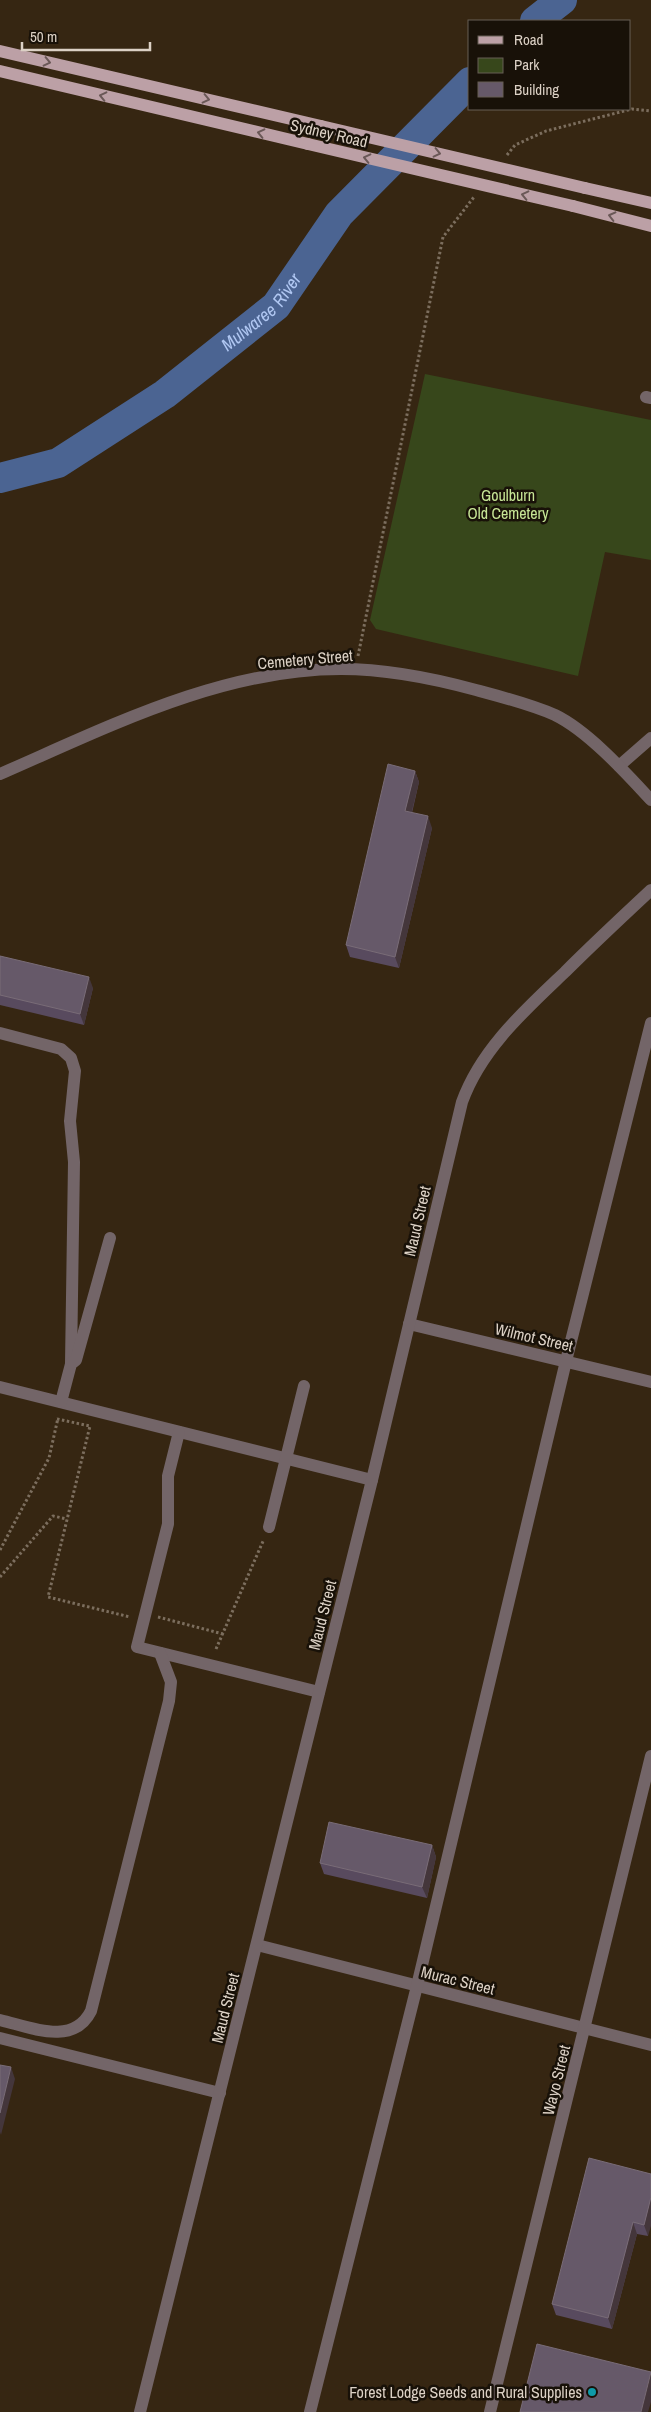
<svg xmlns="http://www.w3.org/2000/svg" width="651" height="2412" font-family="'Archivo Narrow',sans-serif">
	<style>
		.green { fill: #37471b }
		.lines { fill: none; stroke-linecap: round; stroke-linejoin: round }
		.river { stroke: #4b6492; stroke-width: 30 }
		.path { stroke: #7c6e5e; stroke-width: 3; stroke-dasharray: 2.5 2.5; stroke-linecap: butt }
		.minor { stroke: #736568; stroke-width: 12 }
		.major { stroke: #bca0a6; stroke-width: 12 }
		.major-bridge { stroke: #bca0a6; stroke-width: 12 }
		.wall { fill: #584a5e }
		.shaded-wall { fill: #44363b }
		.building { fill: #665969; stroke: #796c77 }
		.oneway { stroke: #6a5857 }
		.culture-dot { fill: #0f9aa8; stroke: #181108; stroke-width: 2 }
		.labels { text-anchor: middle; stroke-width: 5; stroke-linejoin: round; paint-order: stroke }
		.street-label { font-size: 16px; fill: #dcd1c5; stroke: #181108 }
		.park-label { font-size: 16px; fill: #c6e595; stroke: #181108 }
		.poi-label { font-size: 16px; fill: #dcd1c5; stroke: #181108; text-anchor: end }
		.water-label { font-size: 18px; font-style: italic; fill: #b0c7f2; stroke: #181108 }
	</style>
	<rect width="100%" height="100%" fill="#362612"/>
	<path class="green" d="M425,374L651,420V560L605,552L578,676L376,629L370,620Z"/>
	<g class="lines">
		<g class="river">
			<path d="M535,21L562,0"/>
			<path id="s1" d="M0,478L58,463L165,394L276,306L339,214L470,82"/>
		</g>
		<g class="path">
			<path d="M507,155L515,145L546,131L632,109L651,111"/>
			<path d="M358,656L443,237L474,197"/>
			<path d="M57,1419L90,1426L48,1597L130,1617"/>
			<path d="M0,1550L49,1458L58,1418"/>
			<path d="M0,1577L53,1516L67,1519"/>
			<path d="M158,1617L223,1634"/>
			<path d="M216,1649L264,1539"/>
		</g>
		<g class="minor">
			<path d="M646,397L651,398"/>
			<path d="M619,766L651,738"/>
			<path d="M0,774C108,727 221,669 341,669C387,669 432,678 476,690C502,697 530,704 555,715C588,731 626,773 651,800"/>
			<path d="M0,1033L61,1049L71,1058L75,1071L70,1121L74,1162L71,1364"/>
			<path d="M409,1324L651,1382"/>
			<path d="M0,1387L372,1480"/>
			<path d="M61,1402L71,1364L76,1360L110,1238"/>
			<path d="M179,1432L168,1476V1524L137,1647L319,1692"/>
			<path d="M269,1527L304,1386"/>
			<path d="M257,1945L651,2045"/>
			<path d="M0,2020C30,2027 73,2047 91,2011L169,1701L171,1682L160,1653"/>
			<path d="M0,2038L220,2093"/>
			<path d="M140,2412L372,1480L462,1102C481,1049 525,1010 565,972C593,944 622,917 651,890"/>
			<path d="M310,2412L417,1986L566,1361L651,1023"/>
			<path d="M490,2412L651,1756"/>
		</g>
		<g class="major">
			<path d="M0,51L321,126"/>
			<path d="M0,71L308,144"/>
			<path d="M585,188L651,203"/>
			<path d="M573,206L651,226"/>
		</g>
		<g class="major-bridge">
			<path d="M321,126L585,188"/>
			<path d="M308,144L573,206"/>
		</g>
	</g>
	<g class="wall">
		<path d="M415,771L419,782L412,813L432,828L399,968L350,957L346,945Z"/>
		<path d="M0,956L93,988L84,1025L0,1005Z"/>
		<path d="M432,1845L436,1857L427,1898L324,1874L320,1863Z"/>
		<path d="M651,2174L648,2236L637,2234L612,2329L556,2315L552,2304Z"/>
	</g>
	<g class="shaded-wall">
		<path d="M415,771L419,782L409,823L405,811Z"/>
		<path d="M428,816L432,828L399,968L395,957Z"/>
		<path d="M89,977L93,988L84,1025L80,1014Z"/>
		<path d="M432,1845L436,1857L427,1898L422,1887Z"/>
		<path d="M11,2067L15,2079L1,2135L0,2132V2113Z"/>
		<path d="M651,2197V2226L648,2236L644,2225Z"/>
		<path d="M633,2222L637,2234L612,2329L608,2318Z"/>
		<path d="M651,2374V2402L648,2412H641Z"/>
	</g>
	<g class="building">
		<path d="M388,764L415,771L405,811L428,816L395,957L346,945Z"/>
		<path d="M0,956L89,977L80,1014L0,995Z"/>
		<path d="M329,1822L432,1845L422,1887L320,1863Z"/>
		<path d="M0,2065L11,2067L0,2113Z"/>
		<path d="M589,2158L651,2174V2197L644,2225L633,2222L608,2318L552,2304Z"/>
		<path d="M537,2344L651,2372L641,2412H520Z"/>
	</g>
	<defs><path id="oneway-chevron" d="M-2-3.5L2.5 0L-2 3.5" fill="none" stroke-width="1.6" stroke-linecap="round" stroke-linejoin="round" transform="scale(1.25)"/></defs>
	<g class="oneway">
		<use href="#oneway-chevron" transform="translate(47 62) rotate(13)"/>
		<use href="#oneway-chevron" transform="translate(103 96) rotate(-167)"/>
		<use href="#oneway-chevron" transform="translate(206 99) rotate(13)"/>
		<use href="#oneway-chevron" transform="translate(261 133) rotate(-167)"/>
		<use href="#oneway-chevron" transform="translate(437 153) rotate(13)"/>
		<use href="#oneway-chevron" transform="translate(367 158) rotate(-167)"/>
		<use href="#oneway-chevron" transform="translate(525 195) rotate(-167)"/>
		<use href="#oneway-chevron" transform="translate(612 216) rotate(-166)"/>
	</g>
	<circle class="culture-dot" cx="592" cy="2392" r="5"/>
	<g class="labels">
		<g class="street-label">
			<text transform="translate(329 133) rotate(13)" y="6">Sydney Road</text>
			<text transform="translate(305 659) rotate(-5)" y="6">Cemetery Street</text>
			<text transform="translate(417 1221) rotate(-77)" y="6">Maud Street</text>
			<text transform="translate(534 1337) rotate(13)" y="6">Wilmot Street</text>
			<text transform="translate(322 1615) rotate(-76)" y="6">Maud Street</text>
			<text transform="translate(458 1980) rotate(14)" y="6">Murac Street</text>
			<text transform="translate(225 2008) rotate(-76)" y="6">Maud Street</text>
			<text transform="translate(556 2080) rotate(-76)" y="6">Wayo Street</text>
		</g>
		<g class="park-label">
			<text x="508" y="501">Goulburn<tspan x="508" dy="18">Old Cemetery</tspan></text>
		</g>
		<g class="poi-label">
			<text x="582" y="2398">Forest Lodge Seeds and Rural Supplies</text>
		</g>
		<g class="water-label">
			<text dy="6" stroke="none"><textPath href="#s1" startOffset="314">Mulwaree River</textPath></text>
		</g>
	</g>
	<rect x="468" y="20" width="162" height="90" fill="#181108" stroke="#665e54"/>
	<rect x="478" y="36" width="25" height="8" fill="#bca0a6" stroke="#665e54"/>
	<text x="514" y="45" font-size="15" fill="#dcd1c5">Road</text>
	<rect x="478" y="58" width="25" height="15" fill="#37471b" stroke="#665e54"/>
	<text x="514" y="70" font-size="15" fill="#dcd1c5">Park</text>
	<rect x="478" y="82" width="25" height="15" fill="#665969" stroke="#665e54"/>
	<text x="514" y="95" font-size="15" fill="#dcd1c5">Building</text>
	<path d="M22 42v8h128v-8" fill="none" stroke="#dcd1c5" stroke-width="2.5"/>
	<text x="30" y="42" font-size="15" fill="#dcd1c5" stroke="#181108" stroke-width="4" paint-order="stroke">50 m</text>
</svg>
